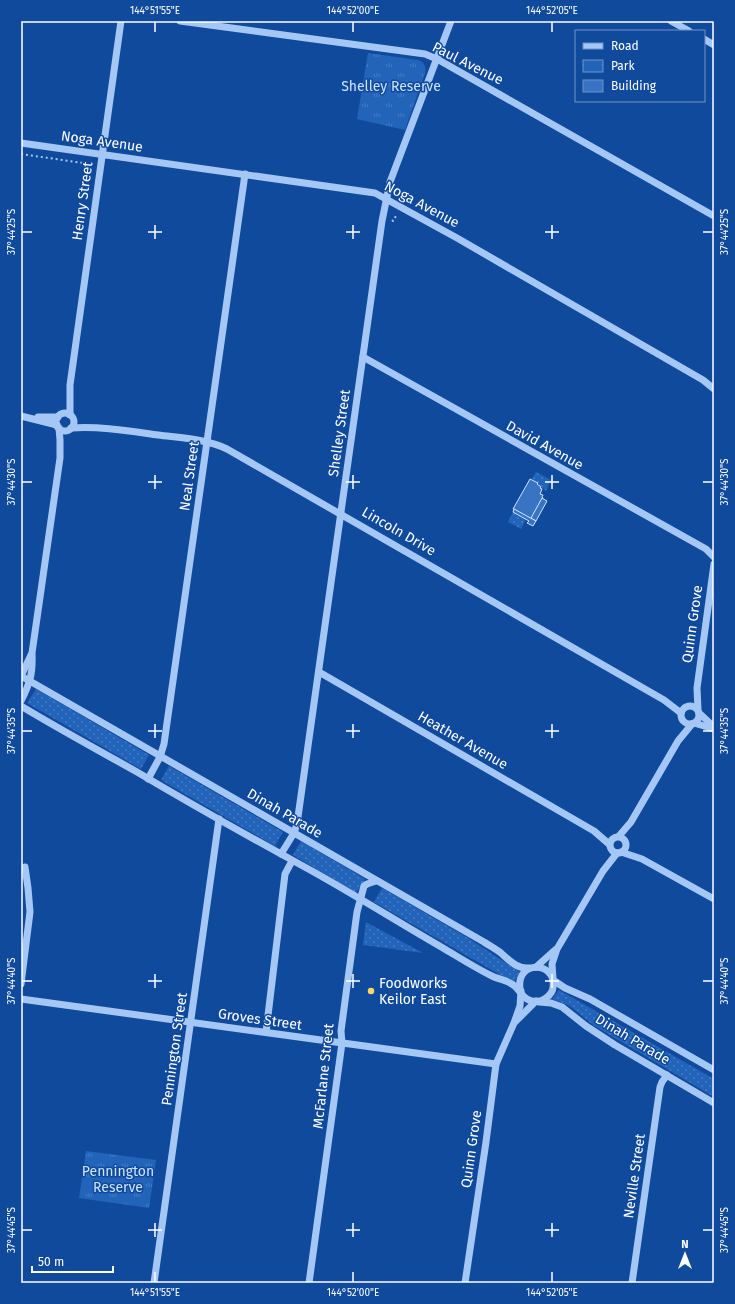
<svg xmlns="http://www.w3.org/2000/svg" width="735" height="1304" font-family="'Fira Sans',sans-serif">
	<style>
		.grass { fill: url(#grass-dots) }
		.park { fill: url(#park-tufts) }
		.building { fill: #3974c4; stroke: #cee3fe }
		.lines { fill: none; stroke-linecap: round; stroke-linejoin: round }
		.path { stroke: #a5c7f5; stroke-width: 2; stroke-dasharray: 2 3; stroke-linecap: butt }
		.minor { stroke: #a5c7f5; stroke-width: 7 }
		.ticks { fill: none; stroke: #fff; stroke-width: 1.5 }
		.poi-dot { fill: #ffd769; stroke: #104a9d; stroke-width: 1.5 }
		.labels { text-anchor: middle; stroke-width: 3; stroke-linejoin: round; paint-order: stroke }
		.street-label { font-size: 14px; fill: #fff; stroke: #104a9d }
		.park-label { font-size: 14px; fill: #cee3fe; stroke: #104a9d }
		.poi-label { font-size: 14px; fill: #fff; stroke: #104a9d; text-anchor: start }
		.neatline { fill: none; stroke: #fff; stroke-width: 1.5 }
		.ticks-label { font-size: 10px; text-anchor: middle; fill: #fff }
	</style>
	<defs>
		<pattern id="grass-dots" width="8" height="8" patternUnits="userSpaceOnUse"><rect width="8" height="8" fill="#2364bb"/><path d="M2 2h.1M6 6h.1" fill="none" stroke="#447bc5" stroke-width="1.8" stroke-linecap="round"/></pattern>
		<pattern id="park-tufts" width="24" height="20" patternUnits="userSpaceOnUse"><rect width="24" height="20" fill="#2364bb"/><path d="M3 7l-1-3M5 7V3M7 7l1-3M15 17l-1-3M17 17v-4M19 17l1-3" fill="none" stroke="#447bc5"/></pattern>
	</defs>
	<rect width="100%" height="100%" fill="#104a9d"/>
	<g class="grass">
		<path d="M536,472L551,480L546,491L537,484L538,483L532,479Z"/>
		<path d="M513,512L526,519L521,529L508,522Z"/>
		<path d="M36,689L149,755L141,769L27,703Z"/>
		<path d="M169,766L283,832L275,846L161,780Z"/>
		<path d="M301,841L365,879L356,893L293,855Z"/>
		<path d="M382,888L468,938L520,972L515,981L502,976L374,902Z"/>
		<path d="M366,922L423,953L363,945Z"/>
		<path d="M559,990L714,1079V1097L593,1025L570,1006L552,999Z"/>
	</g>
	<g class="park">
		<path d="M368,53L418,60C425,62 426,67 425,73L405,130L357,119Z"/>
		<path d="M86,1151L156,1160L149,1208L79,1198Z"/>
	</g>
	<g class="building">
		<path d="M530,479L538,483L537,484L541,487L540,488L542,489L540,494L543,495L542,497L543,498L531,519L513,509Z"/>
		<path d="M542,498L547,501L536,521L531,518Z"/>
		<path d="M514,509L536,521L533,526L527,523L529,521L513,512Z"/>
	</g>
	<g class="lines">
		<g class="path">
			<path d="M21,154L90,164"/>
			<path d="M392,220L393,221L396,216"/>
		</g>
		<g class="minor">
			<path d="M180,21L425,54L437,59L714,216"/>
			<path d="M671,21L689,31"/>
			<path d="M704,39L714,45"/>
			<path d="M21,143L375,193L457,238L703,380L714,389"/>
			<path d="M363,357L706,549L714,557"/>
			<circle cx="65" cy="422" r="9"/>
			<path d="M70,415V385L121,21"/>
			<path d="M21,416L57,425"/>
			<path d="M38,417H58"/>
			<path d="M71,428C100,426 129,431 158,435C181,438 206,439 227,449L664,700L681,713"/>
			<path d="M319,672L594,831L609,844"/>
			<path d="M21,676L484,942C490,946 496,949 501,953C510,961 517,969 529,968"/>
			<path d="M21,676L31,655"/>
			<path d="M21,701C30,683 33,674 32,653L60,458V440L59,428"/>
			<path d="M21,706C59,729 98,750 137,772C191,804 246,835 301,865C349,891 396,921 443,948C460,958 477,969 494,977C499,979 505,980 510,983C519,987 520,995 527,999C533,1003 541,1002 546,998C550,995 553,991 553,987C557,962 516,959 520,989"/>
			<circle cx="690" cy="715" r="9"/>
			<path d="M698,710L697,688L714,564"/>
			<path d="M699,713L714,727"/>
			<path d="M694,723L714,729"/>
			<path d="M148,779L160,757L164,744L245,174"/>
			<path d="M619,836L631,822L678,741L692,724"/>
			<circle cx="618" cy="845" r="8"/>
			<path d="M621,852L642,859L714,899"/>
			<path d="M281,854L294,833L297,824L382,221L390,182L451,21"/>
			<path d="M536,967L555,950"/>
			<path d="M553,979L552,964L557,949L603,871L617,853"/>
			<path d="M553,980L565,988L590,999L714,1070"/>
			<path d="M21,984L30,912L28,888L25,867"/>
			<path d="M21,999L496,1064"/>
			<path d="M539,1002L551,1003L562,1007L586,1026L615,1045L714,1103"/>
			<path d="M516,1021L536,1001"/>
			<path d="M266,1032L285,874L292,861"/>
			<path d="M154,1283L219,819"/>
			<path d="M309,1283L342,1043L341,1031L357,912L364,886L367,884L376,881"/>
			<path d="M465,1283L486,1142L496,1064L514,1023L520,1006L521,991"/>
			<path d="M632,1283L660,1087L662,1082L667,1075"/>
		</g>
	</g>
	<path class="ticks" d="M155,22V32M353,22V32M552,22V32M155,225V239M353,225V239M552,225V239M22,232H32M148,232H162M346,232H360M545,232H559M703,232H713M155,475V489M353,475V489M552,475V489M22,482H32M148,482H162M346,482H360M545,482H559M703,482H713M155,724V738M353,724V738M552,724V738M22,731H32M148,731H162M346,731H360M545,731H559M703,731H713M155,974V988M353,974V988M552,974V988M22,981H32M148,981H162M346,981H360M545,981H559M703,981H713M155,1223V1237M353,1223V1237M552,1223V1237M22,1230H32M148,1230H162M346,1230H360M545,1230H559M703,1230H713M155,1272V1282M353,1272V1282M552,1272V1282"/>
	<circle class="poi-dot" cx="371" cy="991" r="4"/>
	<g class="labels">
		<g class="street-label">
			<text transform="translate(468 63) rotate(27)" y="5">Paul Avenue</text>
			<text transform="translate(102 141) rotate(8)" y="5">Noga Avenue</text>
			<text transform="translate(82 201) rotate(-82)" y="5">Henry Street</text>
			<text transform="translate(422 204) rotate(28)" y="5">Noga Avenue</text>
			<text transform="translate(339 433) rotate(-82)" y="5">Shelley Street</text>
			<text transform="translate(545 445) rotate(29)" y="5">David Avenue</text>
			<text transform="translate(189 476) rotate(-82)" y="5">Neal Street</text>
			<text transform="translate(399 531) rotate(30)" y="5">Lincoln Drive</text>
			<text transform="translate(692 624) rotate(-82)" y="5">Quinn Grove</text>
			<text transform="translate(463 740) rotate(30)" y="5">Heather Avenue</text>
			<text transform="translate(285 813) rotate(30)" y="5">Dinah Parade</text>
			<text transform="translate(260 1019) rotate(8)" y="5">Groves Street</text>
			<text transform="translate(633 1039) rotate(31)" y="5">Dinah Parade</text>
			<text transform="translate(174 1049) rotate(-82)" y="5">Pennington Street</text>
			<text transform="translate(323 1076) rotate(-84)" y="5">McFarlane Street</text>
			<text transform="translate(471 1149) rotate(-82)" y="5">Quinn Grove</text>
			<text transform="translate(634 1176) rotate(-82)" y="5">Neville Street</text>
		</g>
		<g class="park-label">
			<text x="391" y="91">Shelley Reserve</text>
			<text x="118" y="1176">Pennington<tspan x="118" dy="16">Reserve</tspan></text>
		</g>
		<g class="poi-label">
			<text x="379" y="988">Foodworks<tspan x="379" dy="16">Keilor East</tspan></text>
		</g>
	</g>
	<rect width="735" height="1304" fill="none" stroke="#104a9d" stroke-width="44"/>
	<rect x="575" y="30" width="130" height="72" fill="#104a9d" stroke="#7092c4"/>
	<rect x="583" y="43" width="20" height="6" fill="#a5c7f5" stroke="#7092c4"/>
	<text x="611" y="50" font-size="12" fill="#ffffff">Road</text>
	<rect x="583" y="60" width="20" height="12" fill="url(#park-tufts)" stroke="#7092c4"/>
	<text x="611" y="70" font-size="12" fill="#ffffff">Park</text>
	<rect x="583" y="80" width="20" height="12" fill="#3974c4" stroke="#7092c4"/>
	<text x="611" y="90" font-size="12" fill="#ffffff">Building</text>
	<g transform="translate(685 1254)" stroke="#104a9d" stroke-width="3" paint-order="stroke">
	<path d="M0-3L7 15L0 10L-7 15Z" fill="#ffffff"/>
	<text y="-6" font-size="11" font-weight="bold" text-anchor="middle" fill="#ffffff">N</text>
	</g>
	<path d="M32 1266v6h81v-6" fill="none" stroke="#ffffff" stroke-width="2"/>
	<text x="38" y="1266" font-size="12" fill="#ffffff" stroke="#104a9d" stroke-width="3" paint-order="stroke">50 m</text>
	<rect x="22" y="22" width="691" height="1260" class="neatline"/>
	<g class="ticks-label">
		<text x="155" y="14">144°51'55"E</text>
		<text x="353" y="14">144°52'00"E</text>
		<text x="552" y="14">144°52'05"E</text>
		<text transform="translate(11 232) rotate(-90)" y="4">37°44'25"S</text>
		<text transform="translate(724 232) rotate(-90)" y="4">37°44'25"S</text>
		<text transform="translate(11 482) rotate(-90)" y="4">37°44'30"S</text>
		<text transform="translate(724 482) rotate(-90)" y="4">37°44'30"S</text>
		<text transform="translate(11 731) rotate(-90)" y="4">37°44'35"S</text>
		<text transform="translate(724 731) rotate(-90)" y="4">37°44'35"S</text>
		<text transform="translate(11 981) rotate(-90)" y="4">37°44'40"S</text>
		<text transform="translate(724 981) rotate(-90)" y="4">37°44'40"S</text>
		<text transform="translate(11 1230) rotate(-90)" y="4">37°44'45"S</text>
		<text transform="translate(724 1230) rotate(-90)" y="4">37°44'45"S</text>
		<text x="155" y="1296">144°51'55"E</text>
		<text x="353" y="1296">144°52'00"E</text>
		<text x="552" y="1296">144°52'05"E</text>
	</g>
</svg>
